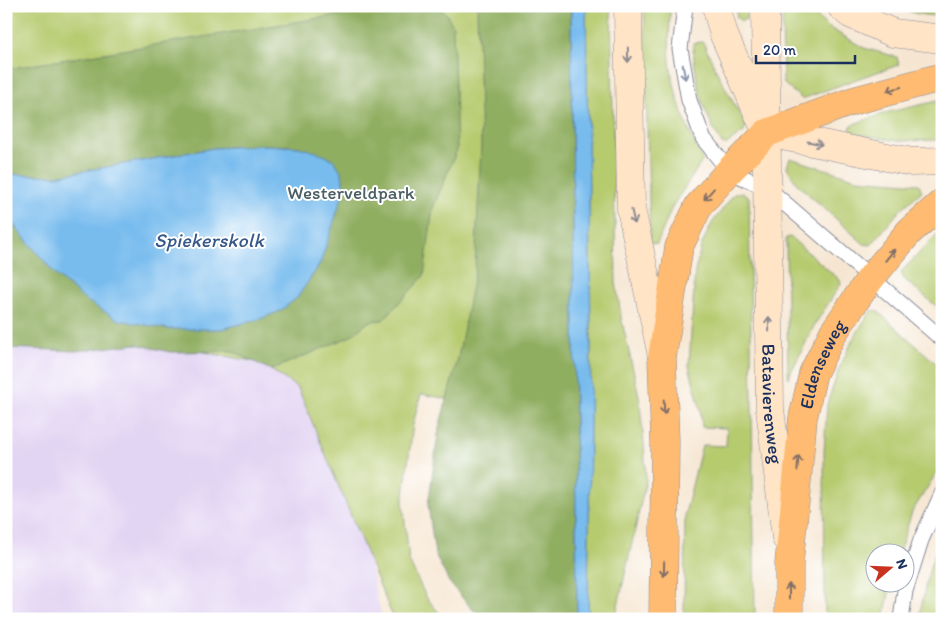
<svg xmlns="http://www.w3.org/2000/svg" width="948" height="625" font-family="Itim,sans-serif">
	<style>
		.built { fill: #e2d4f3 }
		.green { fill: #b6ca6e; stroke: #687c66 }
		.forest { fill: #90ae61; stroke: #566e60 }
		.water { fill: #78bcee; stroke: #4a76a6 }
		.lines { fill: none; stroke-linecap: round; stroke-linejoin: round }
		.lane-casing { stroke: #888a98; stroke-width: 17 }
		.secondary-casing { stroke: #888a98; stroke-width: 29 }
		.primary-casing { stroke: #888a98; stroke-width: 29 }
		.lane { stroke: #fff; stroke-width: 15 }
		.secondary { stroke: #ffe4c6; stroke-width: 28 }
		.primary { stroke: #febb71; stroke-width: 28 }
		.oneway { stroke: #8d8a92 }
		.oneway2 { stroke: #8d97ae }
		.oneway3 { stroke: #816e67 }
		.labels { text-anchor: middle; stroke-width: 4; stroke-linejoin: round; paint-order: stroke }
		.park-label { font-size: 19px; fill: #4a5e63; stroke: #fff }
		.street-label { font-size: 19px; fill: #1b2f5e; stroke: #fff }
		.water-label { font-size: 20px; font-style: italic; fill: #375989; stroke: #fff }
	</style>
	<rect width="100%" height="100%" fill="#fff"/>
	<filter id="ink" filterUnits="userSpaceOnUse"><feTurbulence type="fractalNoise" baseFrequency=".02" numOctaves="2"/><feDisplacementMap in="SourceGraphic" scale="10" xChannelSelector="R" yChannelSelector="G"/><feConvolveMatrix kernelMatrix="1 2 1 2 8 2 1 2 1" color-interpolation-filters="sRGB"/></filter>
	<filter id="wash" filterUnits="userSpaceOnUse"><feTurbulence type="fractalNoise" baseFrequency=".0096" numOctaves="4" result="noise"/><feDisplacementMap in="SourceGraphic" scale="20" xChannelSelector="R" yChannelSelector="G"/><feGaussianBlur stdDeviation="1.12" result="paint"/><feColorMatrix in="noise" values="0 0 0 0 0 0 0 0 0 0 0 0 0 0 0 0 0 1.4 0 .05"/><feComposite in="paint" operator="in"/></filter>
	<g filter="url(#wash)">
		<rect width="100%" height="100%" fill="#f6e6d1"/>
		<path class="built" d="M6,207L320,339L382,619H6Z"/>
		<g class="green">
			<path d="M6,6H533L478,405L421,394L413,424L403,503L409,561L426,597L444,619H396L392,615L298,388L271,370L277,366L178,347L6,328Z"/>
			<path d="M586,6H611L616,282L621,317L639,396L644,443L646,480L615,619H588L591,333Z"/>
			<path d="M644,6H670C670,27 668,49 671,69C676,101 688,131 703,160L672,207L657,244L652,243L650,240Z"/>
			<path d="M735,6H747L746,19L742,21L737,18Z"/>
			<path d="M782,6H805L828,27L864,48L897,57L899,65L868,75L802,99L783,83Z"/>
			<path d="M893,6H942V17L918,14Z"/>
			<path d="M703,42L719,76L746,126L744,132L725,145L722,144C703,113 694,80 693,43Z"/>
			<path d="M942,100V140L898,141L856,134L852,132L850,129L851,126L856,123L889,112Z"/>
			<path d="M790,158L857,179L919,184L922,191L901,209L871,245L864,244L796,183L787,167Z"/>
			<path d="M742,192L749,197L755,619H684L685,514L702,445L726,446L727,428L702,427L700,407L689,366L695,271L702,244L712,223L734,194Z"/>
			<path d="M942,229V311L904,279L901,272Z"/>
			<path d="M790,237L840,280L841,284L815,324L788,378L786,242V238Z"/>
			<path d="M876,310L938,365L942,372V464L912,512L899,552H876V582L891,583L884,619H825L824,452L827,404L839,369L853,339L870,312Z"/>
			<path d="M942,537V619H919C924,591 929,562 942,537Z"/>
		</g>
		<g class="forest">
			<path d="M393,6H436L446,13L453,26L457,150L433,208L424,276L383,320L370,321L349,337L271,370L232,351L170,352L136,344L76,351L6,348V216L55,274L221,329L260,319L279,311L297,298L299,147L266,145L214,148L56,176L6,174V69Z"/>
			<path d="M477,6H571L577,619H486L472,609L449,582L435,554L428,505L439,428L458,358L475,270L481,146Z"/>
		</g>
		<g class="water">
			<path d="M571,6H586L591,333L588,619H577Z"/>
			<path d="M266,145L299,147L319,153L334,160L342,173L344,191L320,264L297,298L280,311L260,319L221,329H168L119,320L85,300L55,274L6,216V174L56,176L214,148Z"/>
		</g>
	</g>
	<g filter="url(#ink)">
		<g class="lines">
			<defs>
				<g id="lane">
					<path d="M685,6L680,49L689,100L703,138L729,171L767,188L942,339"/>
					<path d="M901,619L905,591L921,540L942,494"/>
				</g>
				<g id="secondary">
					<path d="M628,6L631,209L662,356"/>
					<path d="M716,6L724,35L762,122"/>
					<path id="s1" d="M765,6L770,409L786,538"/>
					<path d="M841,6L850,14L893,33L942,39"/>
					<path d="M767,133L912,162L942,161"/>
				</g>
				<g id="primary">
					<path d="M663,619L665,442L662,358L679,247L699,205L729,171L767,133L853,101L942,77"/>
					<path id="s2" d="M789,619V564L803,418L813,373L833,333L870,279L909,232L942,203"/>
				</g>
			</defs>
			<use href="#lane" class="lane-casing"/>
			<use href="#secondary" class="secondary-casing"/>
			<use href="#primary" class="primary-casing"/>
			<use href="#lane" class="lane"/>
			<use href="#secondary" class="secondary"/>
			<use href="#primary" class="primary"/>
		</g>
		<defs><path id="oneway-shaft" d="M-6 0H5M1.5-3L5.5 0L1.5 3" fill="none" stroke-width="1.6" stroke-linecap="round" stroke-linejoin="round" transform="scale(1.25)"/></defs>
		<g class="oneway">
			<use href="#oneway-shaft" transform="translate(628 55) rotate(89)"/>
			<use href="#oneway-shaft" transform="translate(815 143) rotate(11)"/>
			<use href="#oneway-shaft" transform="translate(633 217) rotate(78)"/>
			<use href="#oneway-shaft" transform="translate(769 324) rotate(-91)"/>
		</g>
		<use class="oneway2" href="#oneway-shaft" transform="translate(684 72) rotate(80)"/>
		<g class="oneway3">
			<use href="#oneway-shaft" transform="translate(894 89) rotate(164)"/>
			<use href="#oneway-shaft" transform="translate(709 194) rotate(131)"/>
			<use href="#oneway-shaft" transform="translate(890 255) rotate(-51)"/>
			<use href="#oneway-shaft" transform="translate(664 407) rotate(88)"/>
			<use href="#oneway-shaft" transform="translate(798 463) rotate(-85)"/>
			<use href="#oneway-shaft" transform="translate(664 569) rotate(91)"/>
			<use href="#oneway-shaft" transform="translate(789 591) rotate(-90)"/>
		</g>
	</g>
	<g class="labels">
		<g class="park-label">
			<text x="351" y="199">Westerveldpark</text>
		</g>
		<g class="street-label">
			<text dy="7" stroke="none"><textPath href="#s2" startOffset="259">Eldenseweg</textPath></text>
			<text dy="7" stroke="none"><textPath href="#s1" startOffset="398">Batavierenweg</textPath></text>
		</g>
		<g class="water-label">
			<text x="209" y="247">Spiekerskolk</text>
		</g>
	</g>
	<rect width="948" height="625" fill="none" stroke="#fff" stroke-width="25"/>
	<g transform="translate(890 568) rotate(71)"><circle r="24" fill="#ffffff" stroke="#a4acbf"/>
	<path d="M0-4L9 19L0 12L-9 19Z" fill="#c8321e"/>
	<text y="-8" font-size="14" font-weight="bold" text-anchor="middle" fill="#1b2f5e">N</text>
	</g>
	<path d="M756 55v8h99v-8" fill="none" stroke="#1b2f5e" stroke-width="2.5"/>
	<text x="763" y="55" font-size="15" fill="#1b2f5e" stroke="#ffffff" stroke-width="4" paint-order="stroke">20 m</text>
</svg>
